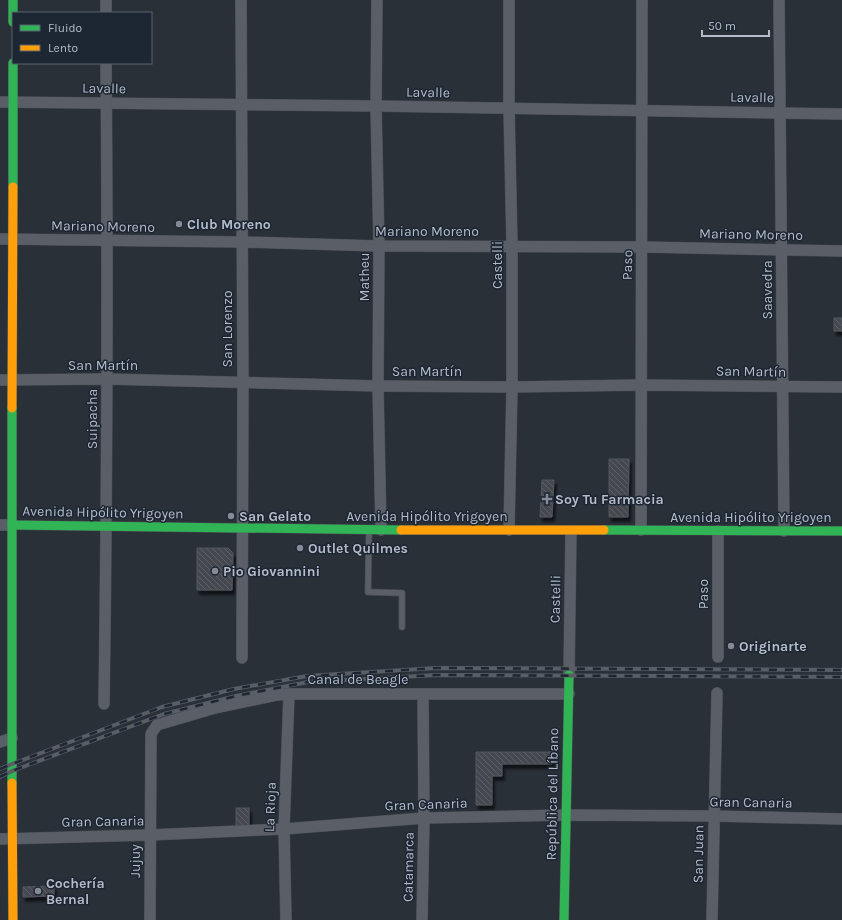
<svg xmlns="http://www.w3.org/2000/svg" width="842" height="920" font-family="Karla,sans-serif">
	<style>
		.building { fill: url(#building-back-hatch); stroke: #52575f; filter: url(#shadow) }
		.lines { fill: none; stroke-linecap: round; stroke-linejoin: round }
		.lane-casing { stroke: #484c53; stroke-width: 7 }
		.street-casing { stroke: #484c53; stroke-width: 12 }
		.fast-casing { stroke: #484c53; stroke-width: 10 }
		.slow-casing { stroke: #484c53; stroke-width: 10 }
		.lane { stroke: #5a5e66; stroke-width: 5.5 }
		.street { stroke: #5a5e66; stroke-width: 11 }
		.fast { stroke: #30b455; stroke-width: 9 }
		.slow { stroke: #ff9f0a; stroke-width: 9 }
		.rail-casing { stroke: #595d64; stroke-width: 4 }
		.rail { stroke: #1d2633; stroke-width: 2.5; stroke-dasharray: 8; stroke-linecap: butt }
		.poi-dot { fill: #848b96; stroke: #1d2633; stroke-width: 1.5 }
		.labels { text-anchor: middle; stroke-width: 3; stroke-linejoin: round; paint-order: stroke }
		.street-label { font-size: 14px; fill: #b4bcc9; stroke: #1d2633 }
		.poi-label { font-size: 14px; font-weight: bold; fill: #b4bcc9; stroke: #1d2633; text-anchor: start }
	</style>
	<defs>
		<pattern id="building-back-hatch" width="6" height="6" patternUnits="userSpaceOnUse"><rect width="6" height="6" fill="#444950"/><path d="M-1 5l2 2M0 0l6 6M5-1l2 2" fill="none" stroke="#5d6168"/></pattern>
		<filter id="shadow"><feDropShadow dx="2.5" dy="4.5" stdDeviation="1" flood-color="#0009"/></filter>
	</defs>
	<rect width="100%" height="100%" fill="#2a3038"/>
	<g class="building">
		<rect x="834" y="318" width="8" height="13"/>
		<path d="M609,459H629L628,517H609Z"/>
		<path d="M542,480H554L552,517H540Z"/>
		<path d="M197,548H228L233,553L232,590H197Z"/>
		<path d="M476,752H553L552,764H502V776H492V805H476Z"/>
		<rect x="236" y="808" width="13" height="18"/>
		<path d="M54,886V896L23,897V887Z"/>
	</g>
	<g class="lines">
		<defs>
			<path id="lane" d="M369,530L368,592L402,593V627"/>
			<g id="street">
				<path d="M106,0V13"/>
				<path d="M241,0L243,382L242,658"/>
				<path d="M377,0L376,106L379,246L378,386L381,530"/>
				<path d="M779,0L784,531"/>
				<path d="M0,102L376,106L842,114"/>
				<path d="M0,239L242,242L379,246L643,247L842,251"/>
				<path d="M0,380L106,379L378,386L512,387L641,385L842,387"/>
				<path d="M0,525H12"/>
				<path d="M509,530L512,387V246L509,108V0"/>
				<path d="M641,530C641,354 643,177 642,0"/>
				<path d="M718,657V531"/>
				<path d="M569,675L571,531"/>
				<path d="M104,704C107,490 108,277 106,63"/>
				<path d="M0,742L12,738"/>
				<path d="M0,839L150,835L284,829L424,818L566,815L714,816L842,819"/>
				<path d="M150,920L151,734L157,725L215,708L277,695L289,694H569"/>
				<path d="M286,920L284,829L289,694"/>
				<path d="M422,920L424,818L423,694"/>
				<path d="M712,920L717,693"/>
			</g>
			<g id="fast">
				<path d="M13,0V22"/>
				<path d="M13,187V63"/>
				<path d="M12,408V783"/>
				<path d="M12,525L401,530"/>
				<path d="M604,530L842,531"/>
				<path d="M564,920L569,675"/>
			</g>
			<g id="slow">
				<path d="M12,408L13,187"/>
				<path d="M401,530H604"/>
				<path d="M12,783L13,920"/>
			</g>
		</defs>
		<use href="#lane" class="lane-casing"/>
		<use href="#street" class="street-casing"/>
		<use href="#fast" class="fast-casing"/>
		<use href="#slow" class="slow-casing"/>
		<use href="#lane" class="lane"/>
		<use href="#street" class="street"/>
		<use href="#fast" class="fast"/>
		<use href="#slow" class="slow"/>
		<defs>
			<g id="rail">
				<path d="M0,769L12,764L162,707L234,689L307,676L436,668L842,670"/>
				<path d="M0,777L12,771L164,714L236,696L308,682L436,675L842,677"/>
			</g>
		</defs>
		<use href="#rail" class="rail-casing"/>
		<use href="#rail" class="rail"/>
	</g>
	<g class="poi-dot">
		<circle cx="179" cy="224" r="4"/>
		<path d="M545 493h4v4h4v4h-4v4h-4v-4h-4v-4h4z"/>
		<circle cx="231" cy="516" r="4"/>
		<circle cx="300" cy="548" r="4"/>
		<circle cx="215" cy="571" r="4"/>
		<circle cx="731" cy="646" r="4"/>
		<circle cx="38" cy="891" r="4"/>
	</g>
	<g class="labels">
		<g class="street-label">
			<text transform="translate(104 88) rotate(1)" y="5">Lavalle</text>
			<text transform="translate(428 92) rotate(1)" y="5">Lavalle</text>
			<text transform="translate(752 97) rotate(1)" y="5">Lavalle</text>
			<text transform="translate(103 226) rotate(1)" y="5">Mariano Moreno</text>
			<text x="427" y="236">Mariano Moreno</text>
			<text transform="translate(751 234) rotate(1)" y="5">Mariano Moreno</text>
			<text transform="translate(497 265) rotate(-90)" y="5">Castelli</text>
			<text transform="translate(627 265) rotate(-89)" y="5">Paso</text>
			<text transform="translate(364 277) rotate(-90)" y="5">Matheu</text>
			<text transform="translate(767 290) rotate(-90)" y="5">Saavedra</text>
			<text transform="translate(227 329) rotate(-90)" y="5">San Lorenzo</text>
			<text x="103" y="370">San Martín</text>
			<text x="427" y="376">San Martín</text>
			<text transform="translate(751 371) rotate(1)" y="5">San Martín</text>
			<text transform="translate(92 419) rotate(-90)" y="5">Suipacha</text>
			<text transform="translate(103 512) rotate(1)" y="5">Avenida Hipólito Yrigoyen</text>
			<text x="427" y="521">Avenida Hipólito Yrigoyen</text>
			<text x="751" y="522">Avenida Hipólito Yrigoyen</text>
			<text transform="translate(703 594) rotate(-90)" y="5">Paso</text>
			<text transform="translate(555 599) rotate(-89)" y="5">Castelli</text>
			<text x="358" y="684">Canal de Beagle</text>
			<text transform="translate(552 794) rotate(-89)" y="5">República del Líbano</text>
			<text transform="translate(751 802) rotate(1)" y="5">Gran Canaria</text>
			<text transform="translate(426 804) rotate(-2)" y="5">Gran Canaria</text>
			<text transform="translate(270 807) rotate(-88)" y="5">La Rioja</text>
			<text transform="translate(103 821) rotate(-1)" y="5">Gran Canaria</text>
			<text transform="translate(698 854) rotate(-89)" y="5">San Juan</text>
			<text transform="translate(135 861) rotate(-90)" y="5">Jujuy</text>
			<text transform="translate(408 867) rotate(-89)" y="5">Catamarca</text>
		</g>
		<g class="poi-label">
			<text x="187" y="229">Club Moreno</text>
			<text x="555" y="504">Soy Tu Farmacia</text>
			<text x="239" y="521">San Gelato</text>
			<text x="308" y="553">Outlet Quilmes</text>
			<text x="223" y="576">Pio Giovannini</text>
			<text x="739" y="651">Originarte</text>
			<text x="46" y="888">Cochería<tspan x="46" dy="16">Bernal</tspan></text>
		</g>
	</g>
	<rect x="12" y="12" width="140" height="52" fill="#1d2633" stroke="#59626f"/>
	<rect x="20" y="25" width="20" height="6" fill="#30b455" stroke="#59626f"/>
	<text x="48" y="32" font-size="12" fill="#b4bcc9">Fluido</text>
	<rect x="20" y="45" width="20" height="6" fill="#ff9f0a" stroke="#59626f"/>
	<text x="48" y="52" font-size="12" fill="#b4bcc9">Lento</text>
	<path d="M702 30v6h67v-6" fill="none" stroke="#b4bcc9" stroke-width="2"/>
	<text x="708" y="30" font-size="12" fill="#b4bcc9" stroke="#1d2633" stroke-width="3" paint-order="stroke">50 m</text>
</svg>
